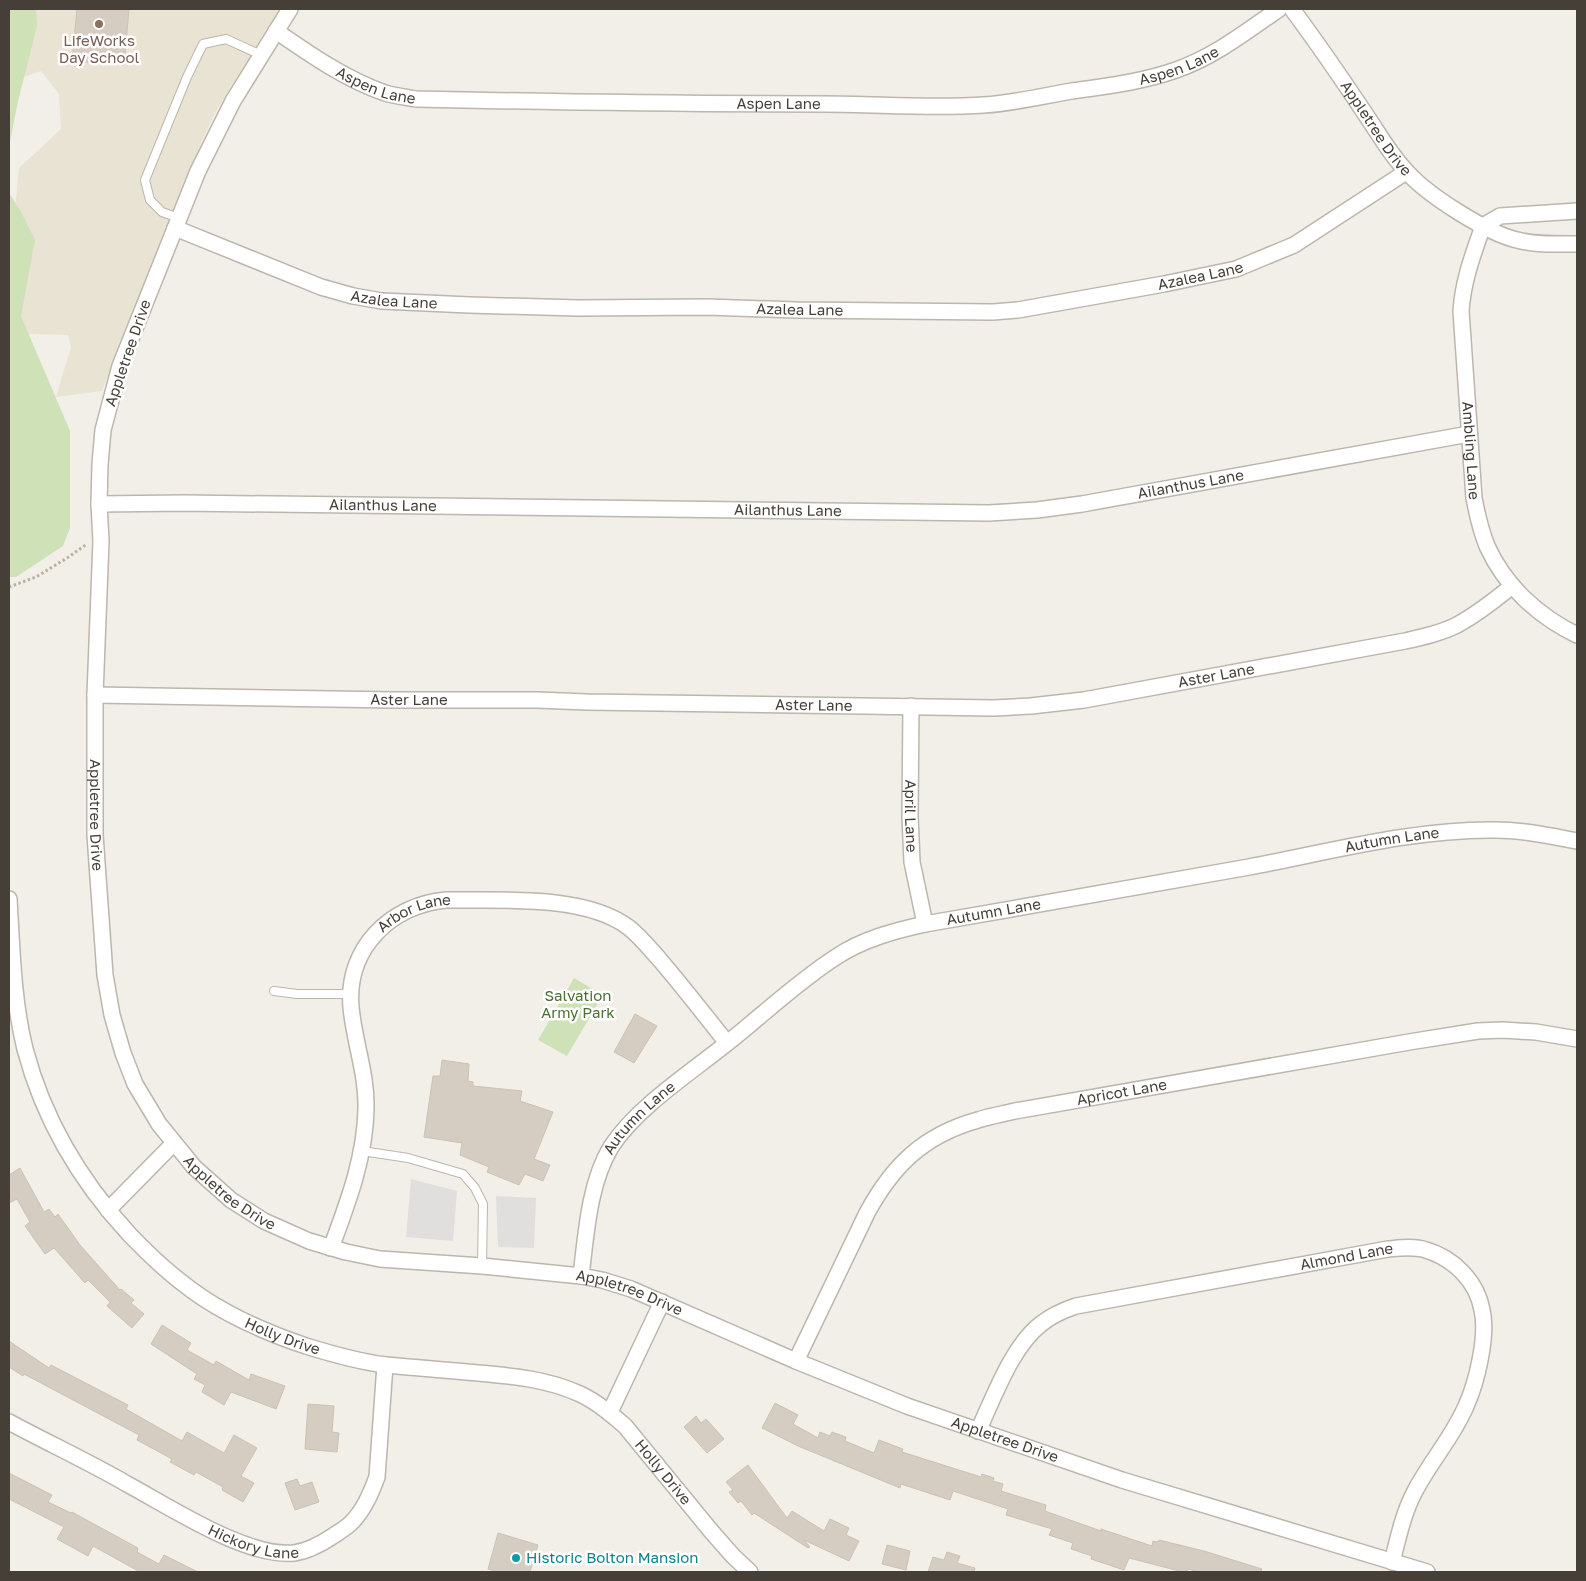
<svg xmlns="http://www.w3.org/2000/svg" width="1586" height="1581" font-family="'Golos Text',sans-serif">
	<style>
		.education { fill: #e9e3d4 }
		.green { fill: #cfe1b6 }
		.parking { fill: #e1dfdd }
		.building { fill: #d5cdc2; stroke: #ccc2b3 }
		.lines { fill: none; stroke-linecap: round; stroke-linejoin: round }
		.lane-casing { stroke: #bcb6ac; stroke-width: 10 }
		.street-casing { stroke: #bcb6ac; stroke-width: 18 }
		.path { stroke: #bcb19f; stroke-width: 3; stroke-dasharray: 2.5 2.5; stroke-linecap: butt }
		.lane { stroke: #fff; stroke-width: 8 }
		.street { stroke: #fff; stroke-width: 15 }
		.education-dot { fill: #8d6e63; stroke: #fff; stroke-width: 2 }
		.culture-dot { fill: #0f9aa8; stroke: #fff; stroke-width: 2 }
		.labels { text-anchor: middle; stroke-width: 5; stroke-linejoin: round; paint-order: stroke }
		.education-label { font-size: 15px; fill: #785e54; stroke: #fff }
		.street-label { font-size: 15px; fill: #453f38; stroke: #fff }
		.park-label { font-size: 15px; fill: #4b6f32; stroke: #fff }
		.culture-label { font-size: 15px; fill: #0d838f; stroke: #fff; text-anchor: start }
	</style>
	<rect width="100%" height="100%" fill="#f2efe9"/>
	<path class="education" d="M9,9H280L227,93L213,117L200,145L102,391L56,397L71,347L68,335L28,334L21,316L14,222L19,168L61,129L59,94L41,71L9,82Z"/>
	<g class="green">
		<path d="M9,9H36L37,26L18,101L9,147Z"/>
		<path d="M9,193L20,210L35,240L21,316L70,431V528L63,546L16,577H9Z"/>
		<path d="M574,978L603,995L567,1056L538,1040Z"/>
	</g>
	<g class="parking">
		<path d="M411,1179L457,1191L453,1241L406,1237Z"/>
		<path d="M496,1196L536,1198L534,1248L498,1247Z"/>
	</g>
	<g class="building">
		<path d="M77,9H129L124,65L72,61Z"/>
		<path d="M635,1014L657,1026L634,1063L614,1052Z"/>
		<path d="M442,1060L469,1064L468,1081L473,1082V1086L522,1091L520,1101L553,1112L534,1159L550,1165L543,1181L525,1174L519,1185L487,1172L489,1167L460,1155L462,1143L424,1137L433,1076H440Z"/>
		<path d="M20,1168L44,1212L49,1209L55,1217L58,1214L80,1245L120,1290L121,1289L134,1300L131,1303L144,1314L132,1328L107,1306L110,1302L88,1280L85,1283L54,1248L45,1254L25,1226L30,1222L17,1199L9,1203V1175Z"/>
		<path d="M162,1325L191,1343L187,1350L214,1365L216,1361L249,1380L251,1374L285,1386L276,1409L231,1392L224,1405L202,1392L205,1385L194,1379L197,1374L151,1344Z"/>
		<path d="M9,1341L49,1368L51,1365L128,1405L126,1409L182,1441L187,1432L224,1453L234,1435L257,1448L241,1476L254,1483L243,1502L222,1490L223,1487L196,1472L194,1475L170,1462L172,1459L137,1440L139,1435L24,1374L23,1376L9,1367Z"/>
		<path d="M775,1403L798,1415L793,1424L818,1438L820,1432L830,1436L832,1432L846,1437L845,1441L874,1453L879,1440L903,1449L902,1452L981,1477L982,1474L994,1478L993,1481L1003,1484L1001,1491L1046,1505L1045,1511L1101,1531V1529L1152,1546L1153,1541L1158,1542L1159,1540L1204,1551L1262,1569L1261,1572H1199L1188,1569L1187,1572H1183L1129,1558L1124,1570L1091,1559L1092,1556L1071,1549L1073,1543L1049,1535L1052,1529L1006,1515L1008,1509L953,1491L950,1500L901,1484L900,1488L798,1446L762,1428Z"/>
		<path d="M308,1404L334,1406L332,1432L339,1433L337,1452L305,1449Z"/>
		<path d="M696,1416L701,1423L706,1419L724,1439L707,1453L684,1427Z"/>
		<path d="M748,1465L787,1518L792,1511L824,1531L830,1519L849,1528L846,1535L859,1541L849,1561L804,1540L810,1547L808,1548L754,1513L752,1515L741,1501L738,1503L729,1492L733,1490L726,1482Z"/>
		<path d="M9,1473L52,1495L48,1502L71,1513L72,1512L138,1548L137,1552L159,1564L164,1555L198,1572H140L93,1546L88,1556L57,1539L64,1527L9,1499Z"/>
		<path d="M297,1479L300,1486L312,1482L319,1502L295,1510L285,1483Z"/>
		<path d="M498,1533L538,1545L530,1572H498L488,1569Z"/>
		<path d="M887,1545L910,1551L906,1570L882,1564Z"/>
		<path d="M947,1552L960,1556L957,1563L975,1568L974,1572H928L933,1557L944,1560Z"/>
	</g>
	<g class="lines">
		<defs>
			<g id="lane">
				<path d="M179,218L162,212L150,200L145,180L187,77L203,44L226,39L261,55"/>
				<path d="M274,991L297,994H351"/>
				<path d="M362,1151L408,1158L463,1174L475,1188L483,1204L482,1266"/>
			</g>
			<g id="street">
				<path id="s1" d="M290,9L233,101L198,171L120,366L103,430L100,464L99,504L101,541L95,695V835L105,975L112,1015L123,1053L135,1084L159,1124L194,1167L231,1200L264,1221L309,1241L346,1252L380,1259L482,1266L581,1276L602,1280L631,1289L796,1361L907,1406L1122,1480L1427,1572"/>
				<path id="s2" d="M1292,9C1318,44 1342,79 1366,115C1379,134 1391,156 1408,173C1429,196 1487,233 1517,240C1536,245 1557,244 1577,244"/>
				<path id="s3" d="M276,31C311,55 345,79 385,93C395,96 405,97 416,99C552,102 688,104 824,104C878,104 931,109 984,105C1014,103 1043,96 1072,91C1107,86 1142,82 1176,70C1214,57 1247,31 1279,9"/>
				<path id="s4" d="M1483,226C1473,254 1463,281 1461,311L1474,498C1477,514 1481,531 1487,546C1505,586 1539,617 1577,635"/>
				<path d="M1483,226L1500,216L1577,211"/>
				<path id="s5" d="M175,228L321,287L353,296L382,301L469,305L578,308L707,307L796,310L993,312L1018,310L1164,284L1236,269L1294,245L1406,172"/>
				<path id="s6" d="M99,504L184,503L989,513L1037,510L1082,504L1469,434"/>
				<path id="s7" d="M95,695L393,700H537L587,702L994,708L1031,706L1084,700L1405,641C1423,637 1441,633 1457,625C1477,614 1495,600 1512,586"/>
				<path id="s8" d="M911,706L910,816L912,862L925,924"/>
				<path id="s9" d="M9,899C12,949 13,1001 25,1049C44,1121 80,1181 130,1235C152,1258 176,1280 203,1298C235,1319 270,1334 306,1346C332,1354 359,1362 386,1365C417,1368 447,1370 478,1373C513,1376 547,1379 580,1394C597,1402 611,1414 625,1426L711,1531L733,1556L750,1572"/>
				<path d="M108,1210L174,1143"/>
				<path id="s10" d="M331,1248C348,1202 365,1158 366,1109C367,1074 354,1041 351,1007C346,949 390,905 446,900C499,901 584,894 628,927C640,936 650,949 660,960C683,987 705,1015 727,1043"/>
				<path id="s11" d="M581,1276C586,1235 589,1183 611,1147C636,1108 690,1073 726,1044C763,1015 797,982 836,957C863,939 894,931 925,924C1033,905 1141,887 1249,867C1329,852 1413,829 1495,830C1523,830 1550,836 1577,841"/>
				<path id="s12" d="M796,1361L867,1213C893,1165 924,1135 978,1120C990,1116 1003,1114 1015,1111L1409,1042L1478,1031L1503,1030L1536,1032L1577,1039"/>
				<path d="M610,1412L662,1302"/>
				<path id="s13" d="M9,1422C48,1443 89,1462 127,1484C170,1507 247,1558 294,1553C309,1551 321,1544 333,1536C339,1532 346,1528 351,1523C364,1510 371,1493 377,1477L385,1365"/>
				<path id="s14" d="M978,1431C994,1397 1012,1346 1041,1324C1052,1315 1064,1310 1076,1306L1388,1249C1400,1248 1414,1246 1426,1250C1453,1258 1477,1281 1482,1310C1488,1335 1477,1382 1466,1406C1453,1437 1429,1463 1414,1493C1403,1514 1398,1539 1392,1562"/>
			</g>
		</defs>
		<use href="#lane" class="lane-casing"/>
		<use href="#street" class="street-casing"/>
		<path class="path" d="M9,587L36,577L67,558L87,544"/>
		<use href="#lane" class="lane"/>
		<use href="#street" class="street"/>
	</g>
	<circle class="education-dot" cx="99" cy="24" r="5"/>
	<circle class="culture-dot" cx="516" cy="1558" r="5"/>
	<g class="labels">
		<g class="education-label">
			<text x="99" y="46">LifeWorks<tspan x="99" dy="17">Day School</tspan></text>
		</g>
		<g class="street-label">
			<text dy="5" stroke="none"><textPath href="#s3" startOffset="925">Aspen Lane</textPath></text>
			<text dy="5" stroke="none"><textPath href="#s3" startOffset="115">Aspen Lane</textPath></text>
			<text dy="5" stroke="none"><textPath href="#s3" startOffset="520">Aspen Lane</textPath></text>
			<text dy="5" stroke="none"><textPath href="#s2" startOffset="146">Appletree Drive</textPath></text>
			<text dy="5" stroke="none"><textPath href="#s5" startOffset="1042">Azalea Lane</textPath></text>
			<text dy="5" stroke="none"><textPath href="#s5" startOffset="232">Azalea Lane</textPath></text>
			<text dy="5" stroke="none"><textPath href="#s5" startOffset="638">Azalea Lane</textPath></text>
			<text transform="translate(128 353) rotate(-71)" y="5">Appletree Drive</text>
			<text dy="5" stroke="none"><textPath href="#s4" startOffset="228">Ambling Lane</textPath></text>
			<text dy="5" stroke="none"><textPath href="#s6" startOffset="1094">Ailanthus Lane</textPath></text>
			<text dy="5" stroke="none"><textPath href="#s6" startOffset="284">Ailanthus Lane</textPath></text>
			<text dy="5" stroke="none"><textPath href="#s6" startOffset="689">Ailanthus Lane</textPath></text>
			<text dy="5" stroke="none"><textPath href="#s7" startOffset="1124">Aster Lane</textPath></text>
			<text dy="5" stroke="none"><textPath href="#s7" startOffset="314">Aster Lane</textPath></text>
			<text dy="5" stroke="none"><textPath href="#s7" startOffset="719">Aster Lane</textPath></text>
			<text dy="5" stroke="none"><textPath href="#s1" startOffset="848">Appletree Drive</textPath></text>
			<text dy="5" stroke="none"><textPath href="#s8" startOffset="110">April Lane</textPath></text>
			<text dy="5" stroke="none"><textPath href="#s11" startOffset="999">Autumn Lane</textPath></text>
			<text dy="5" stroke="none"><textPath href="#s11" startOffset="594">Autumn Lane</textPath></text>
			<text dy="5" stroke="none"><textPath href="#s10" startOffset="372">Arbor Lane</textPath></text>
			<text dy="5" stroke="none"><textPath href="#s12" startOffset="460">Apricot Lane</textPath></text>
			<text dy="5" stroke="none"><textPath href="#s11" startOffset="174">Autumn Lane</textPath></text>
			<text dy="5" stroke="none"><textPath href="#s1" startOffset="1268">Appletree Drive</textPath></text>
			<text dy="5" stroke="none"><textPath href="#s14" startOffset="440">Almond Lane</textPath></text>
			<text dy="5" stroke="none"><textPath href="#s1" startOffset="1688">Appletree Drive</textPath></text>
			<text dy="5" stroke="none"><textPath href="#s9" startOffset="552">Holly Drive</textPath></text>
			<text dy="5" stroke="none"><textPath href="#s1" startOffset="2092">Appletree Drive</textPath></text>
			<text dy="5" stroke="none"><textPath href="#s9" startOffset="972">Holly Drive</textPath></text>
			<text dy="5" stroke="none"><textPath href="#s13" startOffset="274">Hickory Lane</textPath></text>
		</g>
		<g class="park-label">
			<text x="578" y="1001">Salvation<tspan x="578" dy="17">Army Park</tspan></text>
		</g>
		<g class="culture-label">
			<text x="526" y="1563">Historic Bolton Mansion</text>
		</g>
	</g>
	<rect width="1586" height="1581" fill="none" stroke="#453f38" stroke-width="20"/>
</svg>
